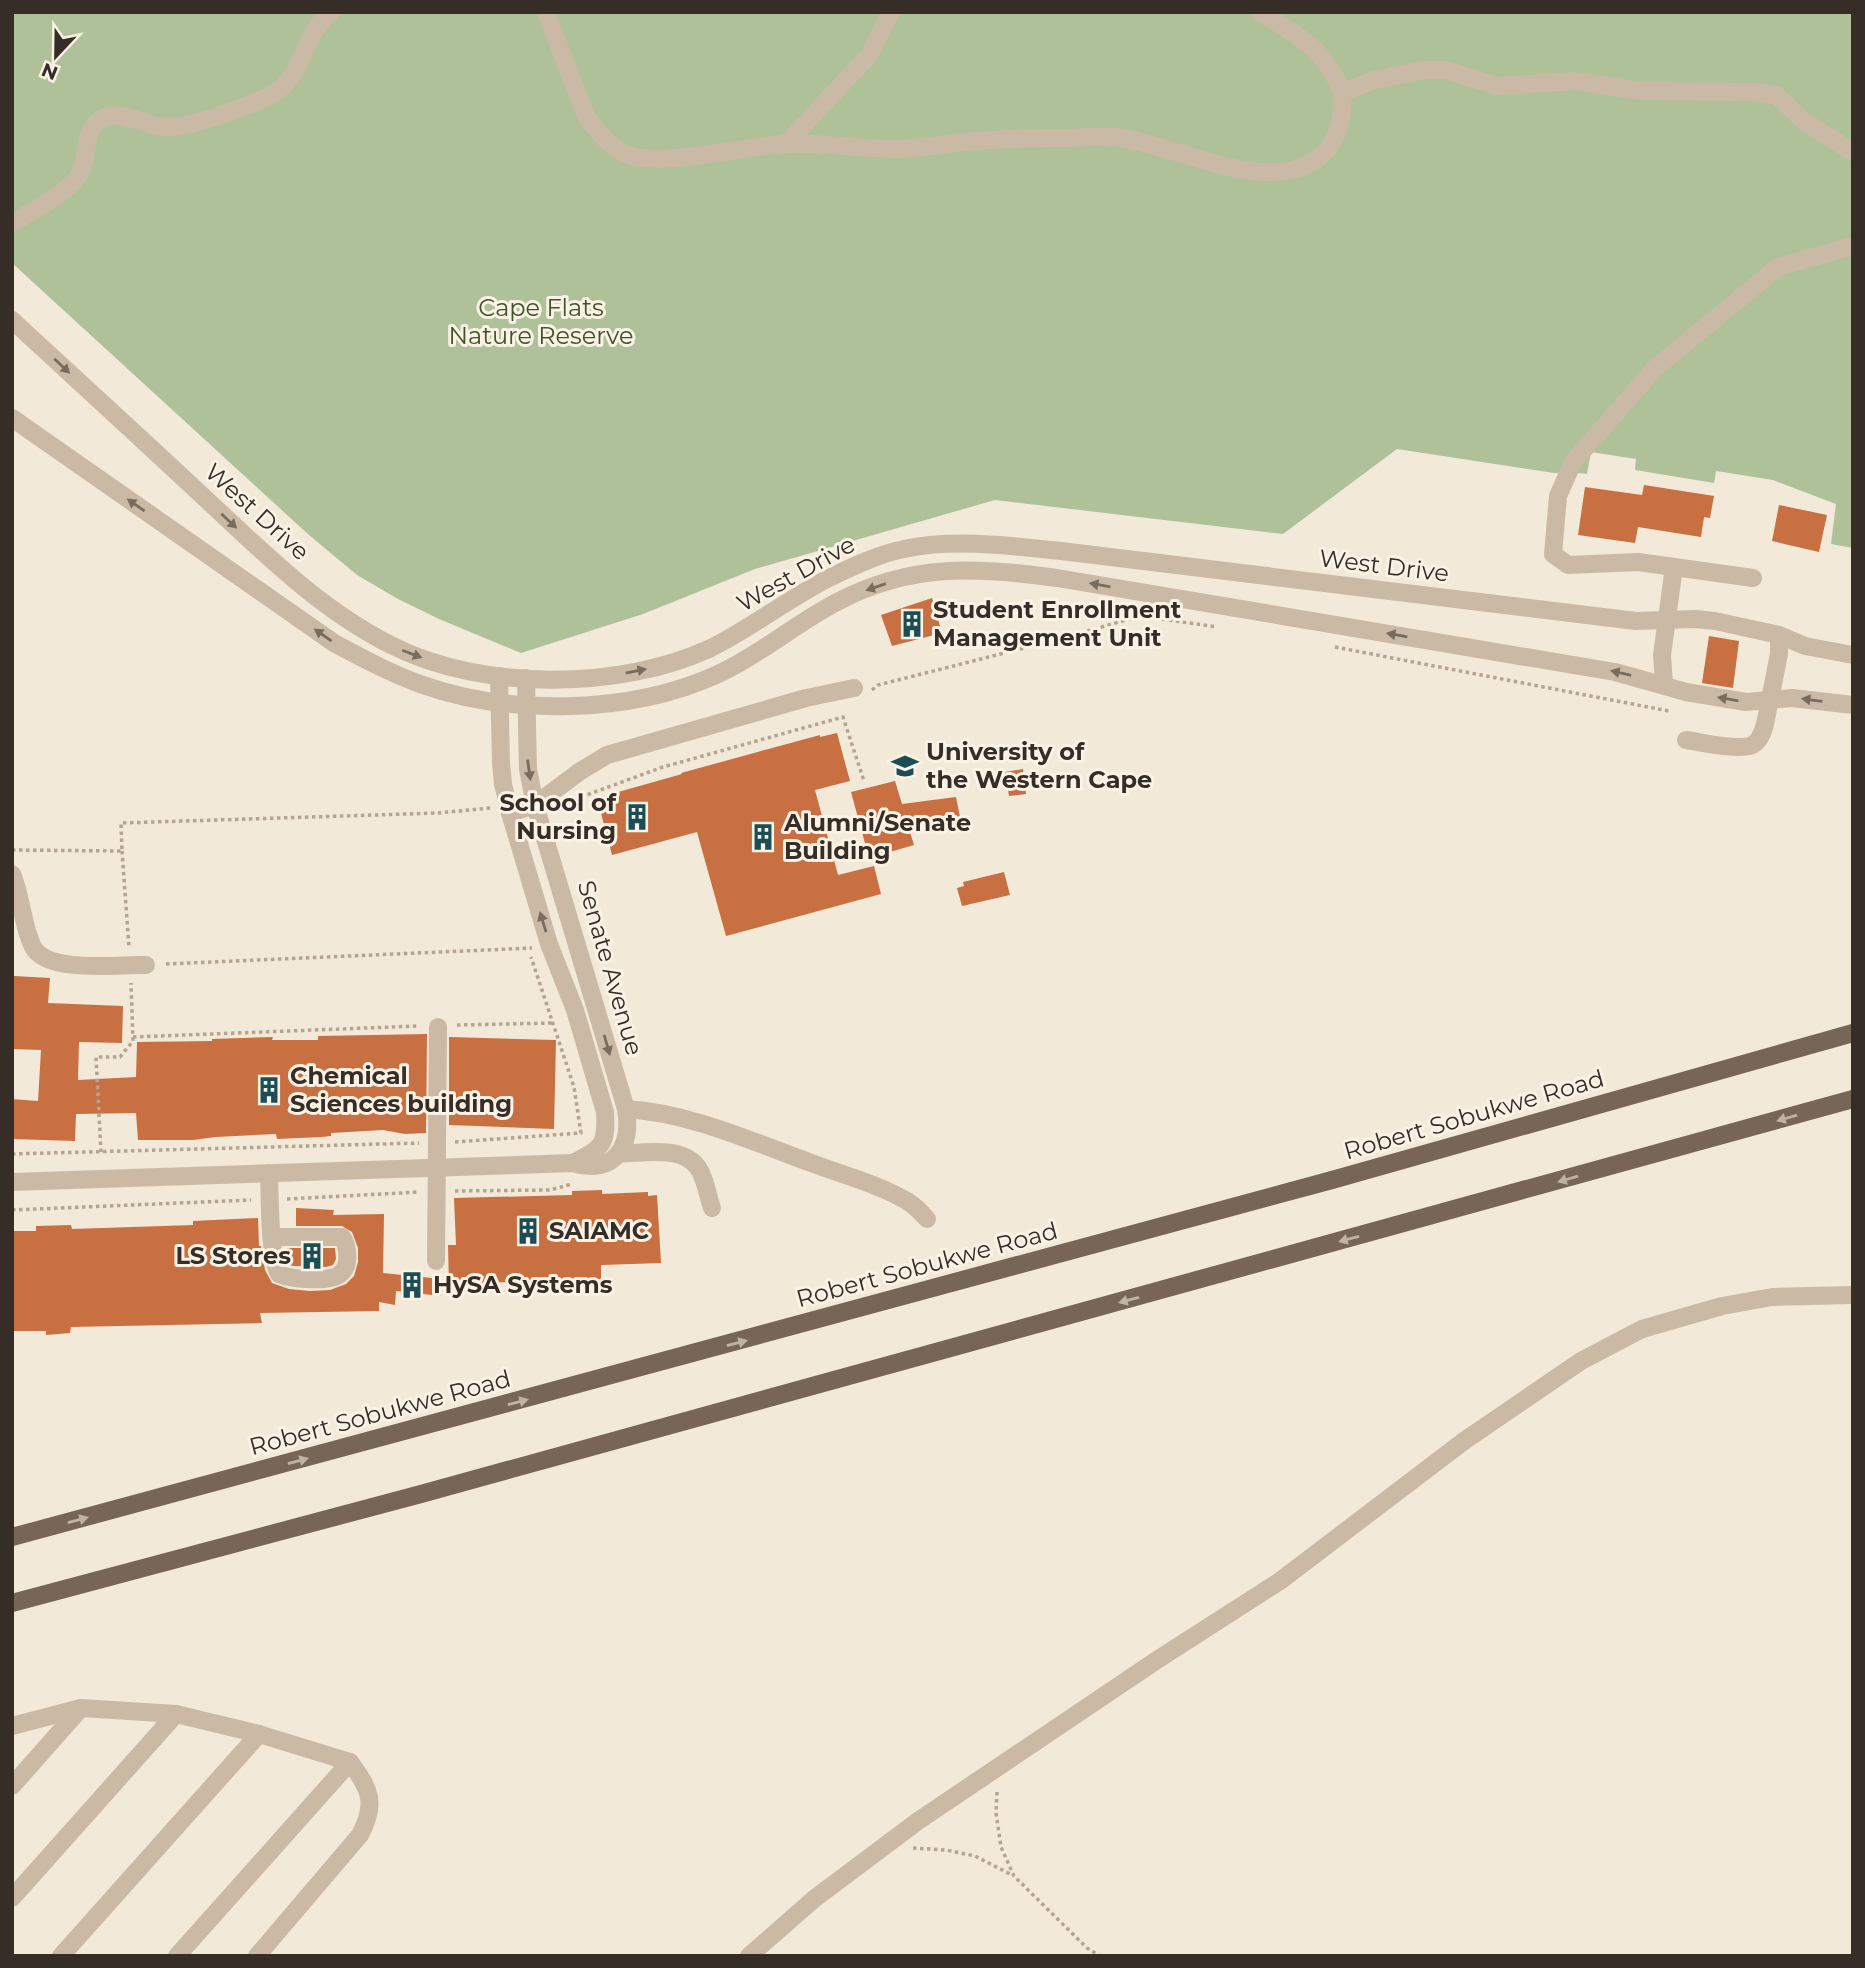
<svg xmlns="http://www.w3.org/2000/svg" width="1865" height="1968" font-family="Montserrat,sans-serif">
	<style>
		.green { fill: #afc199 }
		.building { fill: #c87041 }
		.lines { fill: none; stroke-linecap: round; stroke-linejoin: round }
		.path { stroke: #b5a48f; stroke-width: 3.5; stroke-dasharray: 3.5 3.5; stroke-linecap: butt }
		.minor { stroke: #cabaa5; stroke-width: 18 }
		.major { stroke: #776557; stroke-width: 18 }
		.oneway { fill: #786c5f }
		.oneway2 { fill: #beb3a5 }
		.labels { text-anchor: middle; stroke-width: 6; stroke-linejoin: round; paint-order: stroke }
		.park-label { font-size: 24px; fill: #40542a; stroke: #f9f2e5 }
		.street-label { font-size: 24px; fill: #352d26; stroke: #f9f2e5 }
		.poi-label { font-size: 24px; font-weight: bold; fill: #352d26; stroke: #f9f2e5; text-anchor: start }
	</style>
	<rect width="100%" height="100%" fill="#f2e9d9"/>
	<path class="green" d="M12,12H1853V548L1831,544L1836,504L1773,480L1716,471L1714,483L1635,470L1636,459L1591,452L1587,474L1570,472L1554,473L1397,449L1283,534L995,500L755,569L643,614L521,653L439,619L398,599L357,575L309,535L12,263Z"/>
	<g class="building">
		<path d="M1644,485L1714,496L1710,518L1704,517L1701,537L1638,527L1635,543L1578,535L1585,487L1642,495Z"/>
		<path d="M1779,505L1827,515L1819,552L1772,541Z"/>
		<path d="M932,598L942,633L892,646L881,615Z"/>
		<path d="M1709,636L1739,641L1733,688L1702,683Z"/>
		<path d="M837,733L850,781L815,790L838,875L874,866L881,894L726,936L697,832L612,855L597,798L682,774L681,773L820,735V737Z"/>
		<path d="M1023,769L1026,794L1009,796L1005,772Z"/>
		<path d="M895,781L902,804L956,797L960,817L908,826L914,845L869,858L851,792Z"/>
		<path d="M1004,872L1010,895L962,906L957,888L964,886L963,882Z"/>
		<path d="M14,976L50,978L48,1003L123,1006L122,1043L79,1042L78,1080L136,1077L137,1042L212,1041V1039L273,1037L272,1040H318V1036L427,1034L426,1133L405,1134L383,1130L331,1133V1136L321,1137L277,1139L276,1134L215,1137L193,1140H138L136,1113L76,1114L75,1141L12,1139V1099L38,1101L41,1050L12,1049Z"/>
		<path d="M449,1037L556,1040L554,1129L449,1125Z"/>
		<path d="M602,1190V1194L648,1192V1196L657,1195L661,1263L601,1265V1279L449,1284L448,1245H456L454,1198L572,1195V1191Z"/>
		<path d="M296,1208L334,1210L333,1215L384,1214L383,1273L442,1279L441,1296L396,1291L395,1305L379,1302V1311L260,1313L262,1323L71,1327L70,1333L46,1335V1331H12V1231H36V1226L71,1225L72,1229L193,1225V1221L258,1218L259,1246H261L265,1270L272,1283L289,1289L310,1291L330,1290L346,1284L354,1276L358,1262V1248L352,1232L342,1226H296Z"/>
		<path d="M284,1248H335L336,1259L333,1265L326,1267L294,1266L288,1265Z"/>
	</g>
	<g class="lines">
		<g class="path">
			<path d="M1335,647L1669,711"/>
			<path d="M872,690L878,685L1056,640L1140,616L1217,627"/>
			<path d="M581,797L663,767L843,717L864,781"/>
			<path d="M12,850L122,851L121,823L438,813L490,808"/>
			<path d="M122,851L129,947"/>
			<path d="M166,964L532,948"/>
			<path d="M457,1025L553,1023"/>
			<path d="M133,1037L418,1026"/>
			<path d="M455,1142L581,1133L574,1087L531,957"/>
			<path d="M101,1152L96,1057H120L133,1041L131,983"/>
			<path d="M12,1154L419,1143"/>
			<path d="M455,1191L550,1190L572,1184"/>
			<path d="M287,1199L419,1192"/>
			<path d="M12,1210L251,1200"/>
			<path d="M997,1792L996,1813L1001,1847L1014,1876L1087,1948L1100,1956"/>
			<path d="M913,1848L946,1850L975,1856L1012,1875"/>
		</g>
		<g class="minor">
			<path d="M546,12L586,116C597,131 610,148 628,155C664,167 745,146 786,144C825,142 864,150 902,149C932,147 962,141 992,140C1017,138 1041,138 1066,138C1082,138 1098,136 1114,137C1170,143 1247,186 1299,168C1333,157 1345,125 1342,93L1374,80L1425,70H1446L1497,86L1575,81L1641,91L1755,92L1776,95L1805,122L1853,152"/>
			<path d="M1260,12C1297,35 1326,49 1342,93"/>
			<path d="M786,144L870,54L891,12"/>
			<path d="M12,223C32,211 69,193 80,173C90,155 82,132 101,119C118,108 144,125 162,127C186,130 246,107 269,96C304,79 302,34 331,12"/>
			<path d="M12,320C77,380 143,440 208,501C265,554 322,611 393,646C483,691 621,690 711,648C753,627 789,598 831,577C854,566 879,554 904,549C952,538 1013,546 1061,551L1636,621L1695,619L1715,621L1779,635L1805,646L1853,655"/>
			<path d="M12,418L334,643C362,658 390,673 420,684C509,716 630,714 716,675C760,655 796,623 839,601C912,563 978,567 1057,578L1615,672L1686,692L1746,702L1792,698L1853,705"/>
			<path d="M1753,578L1638,562L1568,565L1553,554L1558,496L1573,462L1654,369L1778,267L1853,246"/>
			<path d="M499,676L501,763L503,784L510,813L549,944L575,1010L605,1112C607,1146 602,1148 573,1163"/>
			<path d="M1664,684L1662,655L1674,567"/>
			<path d="M1686,740C1701,742 1742,752 1754,744C1761,739 1763,731 1765,724L1779,654V635"/>
			<path d="M510,813L535,805L579,772L607,755L806,698L854,688"/>
			<path d="M12,874C22,897 22,925 33,947C47,974 120,964 146,965"/>
			<path d="M626,1109C692,1113 755,1143 817,1165C846,1176 880,1185 907,1201C915,1206 921,1212 927,1219"/>
			<path d="M618,1154C642,1153 686,1144 700,1171C706,1182 708,1197 712,1208"/>
			<path d="M269,1173C270,1196 269,1258 279,1274C290,1279 330,1283 340,1274C351,1266 348,1246 342,1237H273"/>
			<path d="M12,1182L573,1163C615,1175 632,1147 626,1109L535,805L528,769L526,678"/>
			<path d="M436,1261L438,1027"/>
			<path d="M12,1726L81,1708L176,1714L259,1734L350,1762L177,1956"/>
			<path d="M12,1786L81,1708"/>
			<path d="M12,1898L176,1714"/>
			<path d="M61,1956L259,1734"/>
			<path d="M257,1956L360,1835C377,1803 370,1789 350,1762"/>
			<path d="M749,1956L814,1899L918,1821L1157,1660L1280,1581L1464,1441L1581,1361L1642,1329L1722,1306L1772,1297L1853,1295"/>
		</g>
		<g class="major">
			<path d="M12,1537L1332,1180L1853,1033"/>
			<path d="M12,1603L421,1494L1853,1099"/>
		</g>
	</g>
	<defs><path id="oneway-solid" d="M-6-.8H1V-3.2L6.5 0L1 3.2V.8H-6Z" transform="scale(1.75)"/></defs>
	<g class="oneway">
		<use href="#oneway-solid" transform="translate(62 366) rotate(43)"/>
		<use href="#oneway-solid" transform="translate(136 505) rotate(-145)"/>
		<use href="#oneway-solid" transform="translate(229 521) rotate(43)"/>
		<use href="#oneway-solid" transform="translate(1100 585) rotate(-170)"/>
		<use href="#oneway-solid" transform="translate(876 587) rotate(161)"/>
		<use href="#oneway-solid" transform="translate(323 635) rotate(-145)"/>
		<use href="#oneway-solid" transform="translate(1397 635) rotate(-170)"/>
		<use href="#oneway-solid" transform="translate(412 654) rotate(21)"/>
		<use href="#oneway-solid" transform="translate(636 671) rotate(-12)"/>
		<use href="#oneway-solid" transform="translate(1621 673) rotate(-167)"/>
		<use href="#oneway-solid" transform="translate(1728 699) rotate(-170)"/>
		<use href="#oneway-solid" transform="translate(1812 700) rotate(-173)"/>
		<use href="#oneway-solid" transform="translate(529 770) rotate(82)"/>
		<use href="#oneway-solid" transform="translate(543 922) rotate(-107)"/>
		<use href="#oneway-solid" transform="translate(607 1045) rotate(74)"/>
	</g>
	<g class="oneway2">
		<use href="#oneway-solid" transform="translate(1787 1118) rotate(164)"/>
		<use href="#oneway-solid" transform="translate(1568 1179) rotate(164)"/>
		<use href="#oneway-solid" transform="translate(1349 1239) rotate(165)"/>
		<use href="#oneway-solid" transform="translate(1129 1300) rotate(165)"/>
		<use href="#oneway-solid" transform="translate(737 1343) rotate(-15)"/>
		<use href="#oneway-solid" transform="translate(518 1402) rotate(-15)"/>
		<use href="#oneway-solid" transform="translate(298 1461) rotate(-15)"/>
		<use href="#oneway-solid" transform="translate(78 1520) rotate(-15)"/>
	</g>
	<defs>
		<symbol id="building-bare" viewBox="-9 -9 18 18"><path d="M-4-6H4V6H1V3H-1V6H-4ZM-2.5-4.3h1.7v1.8h-1.7ZM.8-4.3h1.7v1.8H.8ZM-2.5-1h1.7V.8h-1.7ZM.8-1h1.7V.8H.8Z" fill="#1b4d57" stroke="#f9f2e5" stroke-width="2.5" paint-order="stroke"/></symbol>
		<symbol id="university-bare" viewBox="-9 -9 18 18"><path d="M0-5L7-2L0 1L-7-2ZM-4 1L0 2.5L4 1V4Q0 6-4 4Z" fill="#1b4d57" stroke="#f9f2e5" stroke-width="2.5" paint-order="stroke"/></symbol>
	</defs>
	<g fill-rule="evenodd">
		<use href="#building-bare" x="893" y="605" width="38" height="38"/>
		<use href="#university-bare" x="886" y="747" width="38" height="38"/>
		<use href="#building-bare" x="618" y="798" width="38" height="38"/>
		<use href="#building-bare" x="744" y="818" width="38" height="38"/>
		<use href="#building-bare" x="250" y="1071" width="38" height="38"/>
		<use href="#building-bare" x="509" y="1212" width="38" height="38"/>
		<use href="#building-bare" x="293" y="1237" width="38" height="38"/>
		<use href="#building-bare" x="393" y="1266" width="38" height="38"/>
	</g>
	<g class="labels">
		<g class="park-label">
			<text x="541" y="316">Cape Flats<tspan x="541" dy="28">Nature Reserve</tspan></text>
		</g>
		<g class="street-label">
			<text transform="translate(257 512) rotate(42)" y="8">West Drive</text>
			<text transform="translate(1384 566) rotate(7)" y="8">West Drive</text>
			<text transform="translate(796 574) rotate(-29)" y="8">West Drive</text>
			<text transform="translate(610 968) rotate(74)" y="8">Senate Avenue</text>
			<text transform="translate(1474 1115) rotate(-16)" y="8">Robert Sobukwe Road</text>
			<text transform="translate(927 1265) rotate(-15)" y="8">Robert Sobukwe Road</text>
			<text transform="translate(380 1413) rotate(-15)" y="8">Robert Sobukwe Road</text>
		</g>
		<g class="poi-label">
			<text x="933" y="618">Student Enrollment<tspan x="933" dy="28">Management Unit</tspan></text>
			<text x="926" y="760">University of<tspan x="926" dy="28">the Western Cape</tspan></text>
			<text x="616" y="811" text-anchor="end">School of<tspan x="616" dy="28">Nursing</tspan></text>
			<text x="784" y="831">Alumni/Senate<tspan x="784" dy="28">Building</tspan></text>
			<text x="290" y="1084">Chemical<tspan x="290" dy="28">Sciences building</tspan></text>
			<text x="549" y="1239">SAIAMC</text>
			<text x="291" y="1264" text-anchor="end">LS Stores</text>
			<text x="433" y="1293">HySA Systems</text>
		</g>
	</g>
	<rect width="1865" height="1968" fill="none" stroke="#352d26" stroke-width="28"/>
	<g transform="translate(56 56) rotate(202)" stroke="#f9f2e5" stroke-width="5" paint-order="stroke">
	<path d="M0-5L12 26L0 18L-12 26Z" fill="#352d26"/>
	<text y="-10" font-size="19" font-weight="bold" text-anchor="middle" fill="#352d26">N</text>
	</g>
</svg>
